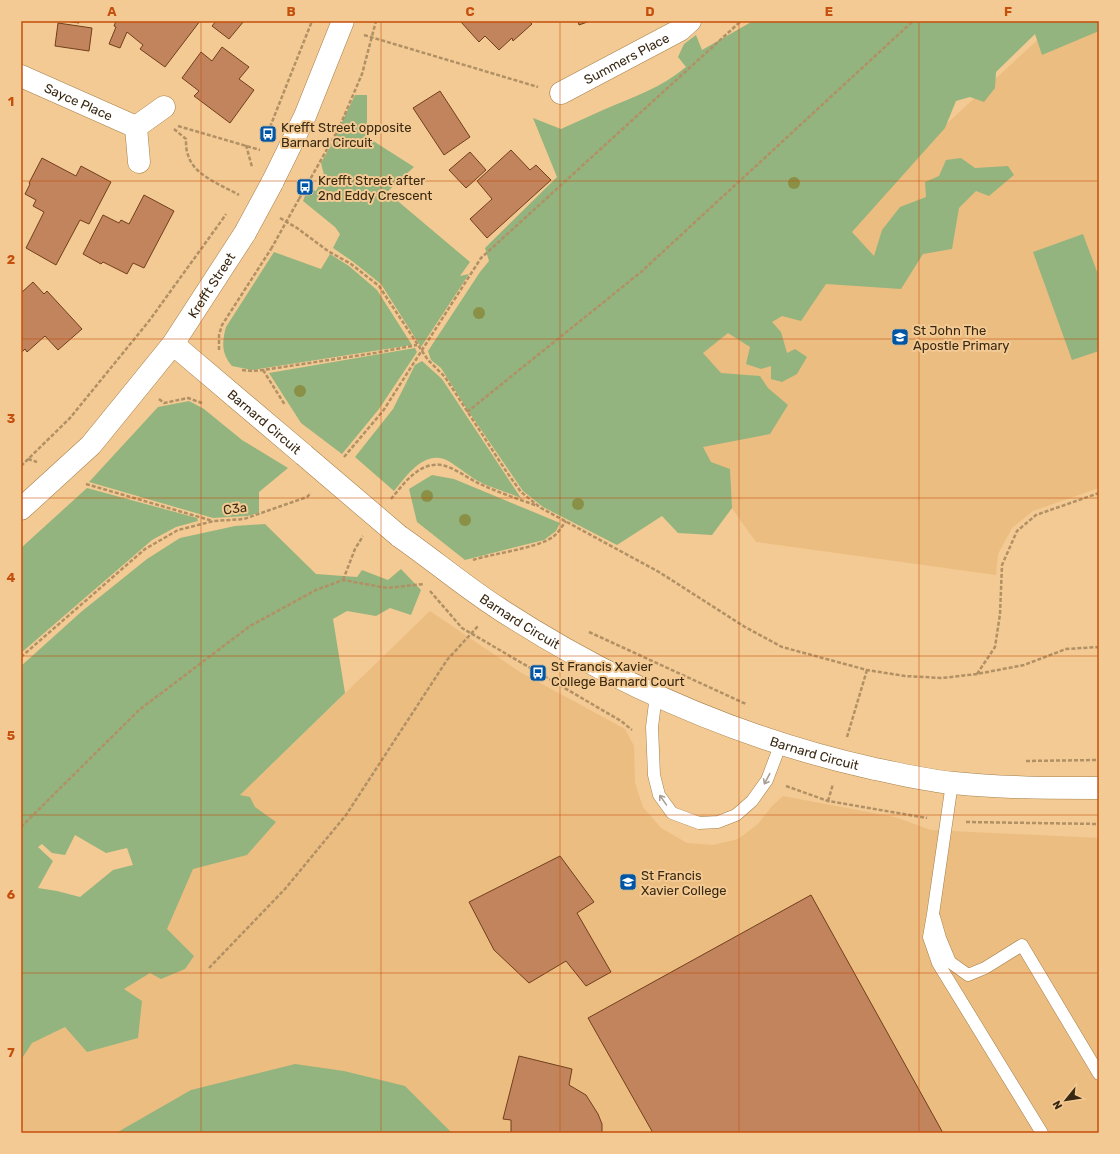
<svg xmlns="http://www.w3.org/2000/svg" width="1120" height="1154" font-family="Rubik,sans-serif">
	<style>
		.built { fill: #ecbd80 }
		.green { fill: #93b47e; fill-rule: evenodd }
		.building { fill: #c1845d; stroke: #713f1c }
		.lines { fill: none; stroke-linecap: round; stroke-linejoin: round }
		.lane-casing { stroke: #a57f4a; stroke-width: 13 }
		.street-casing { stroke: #a57f4a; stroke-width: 23 }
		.secondary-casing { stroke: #a57f4a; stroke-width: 23 }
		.path { stroke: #b19065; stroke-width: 2.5; stroke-dasharray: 4 2; stroke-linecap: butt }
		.lane { stroke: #fff; stroke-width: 12 }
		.street { stroke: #fff; stroke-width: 22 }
		.secondary { stroke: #fff; stroke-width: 22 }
		.street-bridge-casing { stroke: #a57f4a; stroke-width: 23; stroke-linecap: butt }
		.secondary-bridge-casing { stroke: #a57f4a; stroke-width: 23; stroke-linecap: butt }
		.path-bridge { stroke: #b19065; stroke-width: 2.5; stroke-dasharray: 4 2; stroke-linecap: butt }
		.street-bridge { stroke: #fff; stroke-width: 22 }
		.secondary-bridge { stroke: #fff; stroke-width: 22 }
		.tree { fill: #8a9045 }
		.oneway { stroke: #a69e94 }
		.grid { fill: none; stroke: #c54f0d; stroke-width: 1; stroke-opacity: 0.55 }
		.labels { text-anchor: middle; stroke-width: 4; stroke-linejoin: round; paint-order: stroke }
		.street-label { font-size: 13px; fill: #392812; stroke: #f3ca93 }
		.poi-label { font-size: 13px; fill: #392812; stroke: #f3ca93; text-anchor: start }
		.neatline { fill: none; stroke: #c54f0d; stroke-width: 1.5 }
		.grid-label { font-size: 13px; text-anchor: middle; font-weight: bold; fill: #c54f0d }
	</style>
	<rect width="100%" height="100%" fill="#f3ca93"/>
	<g class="built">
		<path d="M1058,21H1099V488L1033,511L1012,528L998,554L996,575L756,542L640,380L763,293Z"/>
		<path d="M430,611L520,672L625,729L634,746L635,783L643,807L661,828L687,843L713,845L738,839L758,824L772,806L783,796L895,817L931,830L1099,838V1133H21V1060L42,1026L205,829Z"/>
	</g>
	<g class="green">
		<path d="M753,21H1099V31L1042,55L1035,34L996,72L995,88L984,102L970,97L956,101L945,128L852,232L874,256L882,230L900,207L926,197L925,182L939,176L946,160L961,158L975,168L1008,166L1014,175L989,196L976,191L959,208L952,249L923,254L901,289L826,284L801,321L782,316L772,322L781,332L787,353L795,349L807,357L797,374L782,382L771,379V366L761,369L746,364L750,347L728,333L703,353L721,373L760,376L768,388L788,405L770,434L703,447L711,462L730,469L732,508L712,535L678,533L662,516L617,545L543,507L523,491L467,409L441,368L431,360L428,351L480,272L489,261L485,248L557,177L533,118L561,129C575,123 589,116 603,110C633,97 661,88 686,67L678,57L684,44L696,35L702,50Z"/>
		<path d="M355,95H367V137L414,167L387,192L470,262L460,276L469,274L421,347L381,284L352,261L333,248L340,234L335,227L303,201L308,188L316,191L324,175L321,163L332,143Z"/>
		<path d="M1083,234L1099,277V351L1072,360L1033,252Z"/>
		<path d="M274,252L321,269L330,254L349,266L377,290L412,345L252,370L232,366C221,353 222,342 226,327Z"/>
		<path d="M415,348L417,352L379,409L342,454L301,423L269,373Z"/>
		<path d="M422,361L442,379L521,498C507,492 491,488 478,481C467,475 454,463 444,459C422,452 406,477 394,491L355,457L393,409L415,365Z"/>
		<path d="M189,401L204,409L242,440L288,468L259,492V513L247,516L213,518L89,482L158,407Z"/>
		<path d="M432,475L454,479L560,523L556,531L544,540L465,560L417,522L409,489Z"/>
		<path d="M87,488L197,518L198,521L176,527L152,540L21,653V548Z"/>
		<path d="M265,524L316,574L357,577L362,570L388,580L401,569L421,590L411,615L390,608L376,616L347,611L333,619L345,693L240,795L250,797L255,807L276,822L247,855L193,869L167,929L194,956L185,969L161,979L150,973L124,989L142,1001L138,1038L87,1052L65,1027L32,1043L21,1060V666L81,612L147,559L180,538L235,526ZM75,835L106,853L127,848L133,865L113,870L80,897L57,891L38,888L53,861L38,847L42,844L52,853L65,855Z"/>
		<path d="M295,1064L344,1071L405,1086L452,1133H116L191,1090Z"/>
	</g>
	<g class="building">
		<path d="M65,21H79V23Z"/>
		<path d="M116,21H200L165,67L140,49L143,45L127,32L120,48L109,44L116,27L114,26Z"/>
		<path d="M216,21H244L229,39L212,26Z"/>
		<path d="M463,21H529L532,24L513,41L512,38L499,50L485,36L479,42L461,22Z"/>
		<path d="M578,21H590L579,25Z"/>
		<path d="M58,23L92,28L89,51L55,46Z"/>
		<path d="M222,47L249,67L239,79L254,90L230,123L194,96L199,91L182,78L201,52L212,61Z"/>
		<path d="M440,91L470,137L444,155L413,108Z"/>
		<path d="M511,150L530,170L536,165L551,180L487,238L470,219L492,199L477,181Z"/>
		<path d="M470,152L486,170L466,188L449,170Z"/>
		<path d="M42,158L76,176L81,166L111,182L89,224L80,220L56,265L26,248L44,212L33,206L36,200L25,194L30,184L29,183Z"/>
		<path d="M144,195L174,211L144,268L133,263L127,274L103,262L101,264L83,254L103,215L119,223L121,220L129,224Z"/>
		<path d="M33,282L44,294L47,291L82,329L58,350L45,336L27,352L25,349L21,353V293Z"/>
		<path d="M560,856L594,902L577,913L611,972L586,986L566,961L529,983L494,950L469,902Z"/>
		<path d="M811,895L943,1133H653L588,1018Z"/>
		<path d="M519,1056L572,1069L569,1085L586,1095L598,1114L602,1124V1133H511V1120L503,1119Z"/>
	</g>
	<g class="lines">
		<defs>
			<g id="lane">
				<path d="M656,695L652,727L654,775L659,795L672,813L699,823L718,822L736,815L752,801L767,780L781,743"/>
				<path d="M952,783L933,914L929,937L938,963L1042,1133"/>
				<path d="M934,917L940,938L950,962L968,975L985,968L1022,945L1099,1074"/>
			</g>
			<g id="street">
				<path id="s1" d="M21,76L136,127"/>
				<path id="s2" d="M561,93L680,30L690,21"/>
				<path d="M139,162L136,127L164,107"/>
				<path id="s3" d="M173,344L304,455"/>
				<path id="s4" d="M399,536C432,559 464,586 498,608C613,683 740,739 875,769C901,774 928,781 954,783C1002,788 1051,788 1099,788"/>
			</g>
			<g id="secondary">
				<path d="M272,183L305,116L343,21"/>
				<path id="s5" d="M21,509L91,445L139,386L173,344L245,233"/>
			</g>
		</defs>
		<use href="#lane" class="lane-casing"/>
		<use href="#street" class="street-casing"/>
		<use href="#secondary" class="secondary-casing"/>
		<g class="path">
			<path d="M364,35L538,87"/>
			<path d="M178,126L260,150"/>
			<path d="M270,127L312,21"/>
			<path d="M174,129L186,139C186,144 186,150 188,155C194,176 222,185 239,195"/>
			<path d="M246,145L252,167"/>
			<path d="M299,199L339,128L362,74L376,21"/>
			<path d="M280,218L297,228L328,251L351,264L379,286L428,360L445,377L506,471L521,492L541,508L659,572L745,627L782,647L867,670L905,676L942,678L977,674L1024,665L1066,649L1099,647"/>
			<path d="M219,350V335L222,325L271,249"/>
			<path d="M242,370L252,371L263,370L375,353L417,345"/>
			<path d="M263,370L285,405"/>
			<path d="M159,399L164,403L188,398L202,403"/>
			<path d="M467,412L641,272L913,21"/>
			<path d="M344,457L383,411L481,258L741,21"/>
			<path d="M28,459L37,462"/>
			<path d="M21,466L70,418L149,321L222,220"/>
			<path d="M86,484L213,521"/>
			<path d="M391,499C402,486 415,467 433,465C448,462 465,477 478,483C497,492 518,499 538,506"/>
			<path d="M473,560C494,553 540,548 554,536C559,532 562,526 566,521"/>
			<path d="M343,580L355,549L363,536"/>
			<path d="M430,591L462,628L621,721L632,730"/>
			<path d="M589,632L746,704"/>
			<path d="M21,657L145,549L178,530L214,521L244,519L307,497L311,493"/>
			<path d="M977,674L995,647L1000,614L1002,565L1017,531L1036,515L1099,493"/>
			<path d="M847,737L867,670"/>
			<path d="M1026,761L1099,760"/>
			<path d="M786,786L828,801L927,818"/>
			<path d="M828,801L833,784"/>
			<path d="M966,822L1099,824"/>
			<path d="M21,827L139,710L250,626L316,590L343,580L387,588L424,584"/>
			<path d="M209,968L285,889L346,815L447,660L479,625"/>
		</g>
		<use href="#lane" class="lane"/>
		<use href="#street" class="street"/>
		<use href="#secondary" class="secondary"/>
		<defs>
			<path id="street-bridge" d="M304,455L399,536"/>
			<path id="secondary-bridge" d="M245,233L272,183"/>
		</defs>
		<use href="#street-bridge" class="street-bridge-casing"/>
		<use href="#secondary-bridge" class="secondary-bridge-casing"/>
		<g class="path-bridge">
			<path d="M222,220L226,214"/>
			<path d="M271,249L299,199"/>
		</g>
		<use href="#street-bridge" class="street-bridge"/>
		<use href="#secondary-bridge" class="secondary-bridge"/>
	</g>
	<g class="tree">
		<circle cx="794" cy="183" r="6"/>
		<circle cx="479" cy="313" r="6"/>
		<circle cx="300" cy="391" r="6"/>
		<circle cx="427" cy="496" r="6"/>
		<circle cx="578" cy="504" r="6"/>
		<circle cx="465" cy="520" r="6"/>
	</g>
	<defs><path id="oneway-shaft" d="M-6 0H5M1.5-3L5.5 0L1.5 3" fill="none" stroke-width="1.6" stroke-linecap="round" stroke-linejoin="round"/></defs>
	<g class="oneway">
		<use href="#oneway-shaft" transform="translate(767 779) rotate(118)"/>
		<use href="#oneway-shaft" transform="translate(663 800) rotate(-125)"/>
	</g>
	<path class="grid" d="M201,21V1133M381,21V1133M560,21V1133M739,21V1133M919,21V1133M21,181H1099M21,339H1099M21,498H1099M21,656H1099M21,815H1099M21,973H1099"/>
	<defs>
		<symbol id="bus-square" viewBox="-11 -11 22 22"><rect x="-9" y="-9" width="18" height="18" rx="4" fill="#0056a4" stroke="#f3ca93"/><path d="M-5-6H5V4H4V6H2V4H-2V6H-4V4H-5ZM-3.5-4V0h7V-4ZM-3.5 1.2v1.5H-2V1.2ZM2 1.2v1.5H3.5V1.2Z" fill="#fff"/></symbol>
		<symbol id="school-square" viewBox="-11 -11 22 22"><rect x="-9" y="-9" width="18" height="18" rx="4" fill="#0056a4" stroke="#f3ca93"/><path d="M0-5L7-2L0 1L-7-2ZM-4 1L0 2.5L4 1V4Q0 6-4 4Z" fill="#fff"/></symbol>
	</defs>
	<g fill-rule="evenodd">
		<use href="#bus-square" x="258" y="124" width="20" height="20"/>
		<use href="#bus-square" x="295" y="177" width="20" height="20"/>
		<use href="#school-square" x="890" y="327" width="20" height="20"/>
		<use href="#bus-square" x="528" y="663" width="20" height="20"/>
		<use href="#school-square" x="618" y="872" width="20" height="20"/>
	</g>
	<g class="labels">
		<g class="street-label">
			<text dy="5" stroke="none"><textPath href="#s2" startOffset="74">Summers Place</textPath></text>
			<text dy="5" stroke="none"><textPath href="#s1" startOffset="63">Sayce Place</textPath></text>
			<text dy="5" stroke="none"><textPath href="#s5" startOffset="295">Krefft Street</textPath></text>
			<text dy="5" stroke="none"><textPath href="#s3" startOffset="120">Barnard Circuit</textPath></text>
			<text transform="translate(235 508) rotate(-7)" y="5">C3a</text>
			<text dy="5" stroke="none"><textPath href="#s4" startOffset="148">Barnard Circuit</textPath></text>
			<text dy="5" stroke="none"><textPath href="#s4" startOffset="472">Barnard Circuit</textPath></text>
		</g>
		<g class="poi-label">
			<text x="281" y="132">Krefft Street opposite<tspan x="281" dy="15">Barnard Circuit</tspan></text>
			<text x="318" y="185">Krefft Street after<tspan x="318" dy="15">2nd Eddy Crescent</tspan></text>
			<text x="913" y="335">St John The<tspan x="913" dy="15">Apostle Primary</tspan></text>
			<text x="551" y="671">St Francis Xavier<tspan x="551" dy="15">College Barnard Court</tspan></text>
			<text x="641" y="880">St Francis<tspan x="641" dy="15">Xavier College</tspan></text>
		</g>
	</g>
	<rect width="1120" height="1154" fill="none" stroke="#f3ca93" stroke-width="44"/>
	<g transform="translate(1066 1100) rotate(240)" stroke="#f3ca93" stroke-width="3" paint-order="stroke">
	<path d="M0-3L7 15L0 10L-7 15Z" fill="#392812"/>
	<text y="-6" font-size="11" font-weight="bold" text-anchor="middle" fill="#392812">N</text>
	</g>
	<rect x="22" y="22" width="1076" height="1110" class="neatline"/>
	<g class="grid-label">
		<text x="112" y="16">A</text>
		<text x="291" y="16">B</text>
		<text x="470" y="16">C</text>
		<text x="650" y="16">D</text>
		<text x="829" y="16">E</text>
		<text x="1008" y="16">F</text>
		<text x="11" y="106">1</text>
		<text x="11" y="264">2</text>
		<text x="11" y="423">3</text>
		<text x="11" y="582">4</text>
		<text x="11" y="740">5</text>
		<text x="11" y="899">6</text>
		<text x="11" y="1057">7</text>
	</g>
</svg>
